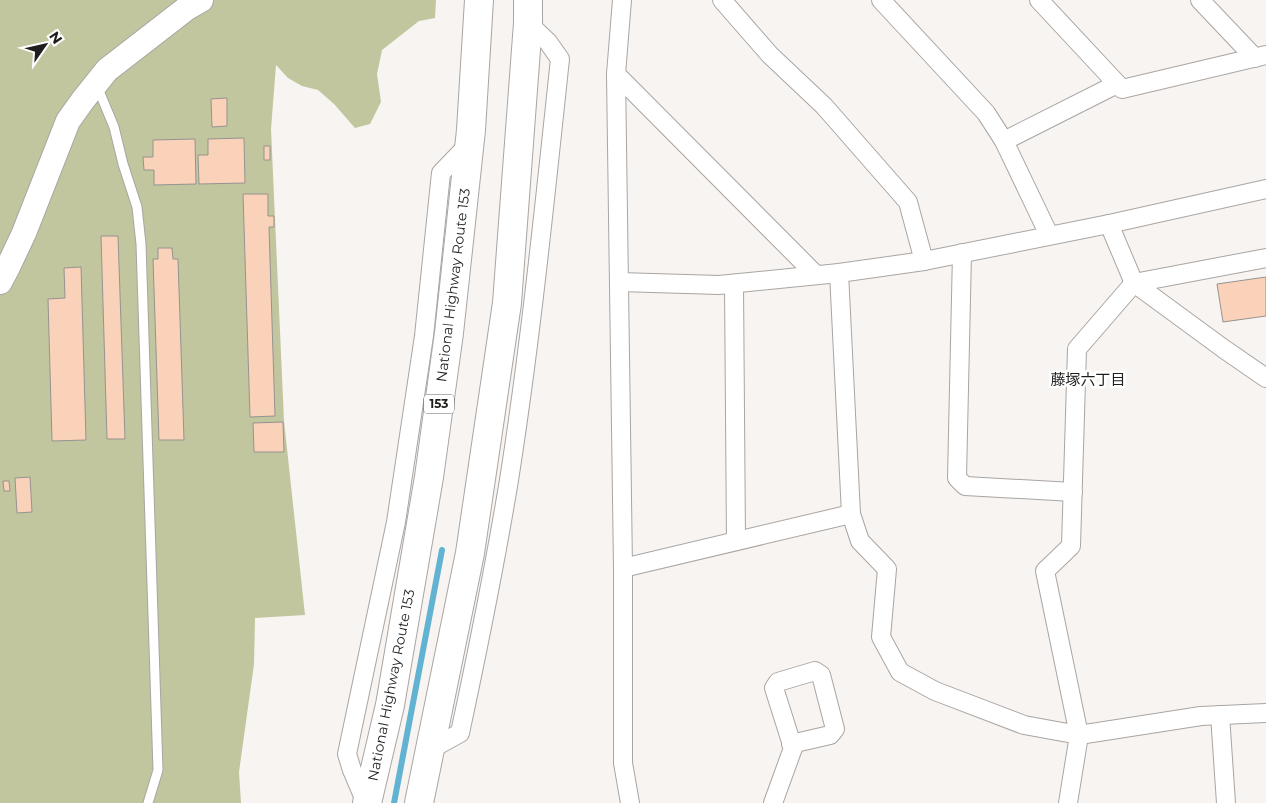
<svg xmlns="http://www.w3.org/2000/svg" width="1266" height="803" font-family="Montserrat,'Noto Sans JP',sans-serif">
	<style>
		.green { fill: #c1c69e }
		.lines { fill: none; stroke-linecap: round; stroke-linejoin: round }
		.stream { stroke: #62b3d2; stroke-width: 6 }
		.building { fill: #f9d2b9; stroke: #969390 }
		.lane-casing { stroke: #a9a5a2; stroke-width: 11 }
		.street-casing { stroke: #a9a5a2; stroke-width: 20 }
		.secondary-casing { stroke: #a9a5a2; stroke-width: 26 }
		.highway-casing { stroke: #a9a5a2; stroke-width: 30 }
		.lane { stroke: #fff; stroke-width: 9 }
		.street { stroke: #fff; stroke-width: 18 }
		.secondary { stroke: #fff; stroke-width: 24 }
		.highway { stroke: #fff; stroke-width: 28 }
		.labels { text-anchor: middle; stroke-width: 5; stroke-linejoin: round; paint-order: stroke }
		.shield { fill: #fff; stroke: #626261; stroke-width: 1 }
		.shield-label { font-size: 12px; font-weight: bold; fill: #1f1e1d }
		.street-label { font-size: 14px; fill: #1f1e1d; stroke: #fff }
		.neighbourhood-label { font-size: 15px; fill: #1f1e1d; stroke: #fff }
	</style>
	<rect width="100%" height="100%" fill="#f8f4f1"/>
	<path class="green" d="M0,0H436L435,18L419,21L382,50L377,74L381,102L370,124L355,128L334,104L318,90L302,86L288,78L276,65L271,129L284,421L305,615L255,618L254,664L239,772L241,803H0Z"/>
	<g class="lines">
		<path class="stream" d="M394,803L442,550"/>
	</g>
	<g class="building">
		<path d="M227,98V126L212,127L211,99Z"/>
		<path d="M244,138L245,183L199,184L198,155H208V139Z"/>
		<path d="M195,139L196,184L154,185V170H144L143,157H153V140Z"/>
		<rect x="264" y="146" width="6" height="14"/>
		<path d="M243,194H268V216H274V227H269L275,416L250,417Z"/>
		<path d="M101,236H118L125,439H107Z"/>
		<path d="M158,248H172L173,259H178L184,440H159L153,259H158Z"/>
		<path d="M81,267L86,440L52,441L48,299L65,298L64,268Z"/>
		<path d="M1266,277V316L1223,322L1217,284Z"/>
		<path d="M283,422L284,452H254L253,423Z"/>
		<path d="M30,477L32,512L17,513L15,478Z"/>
		<path d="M3,481H9L10,491H4Z"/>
	</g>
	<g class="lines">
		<defs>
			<path id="lane" d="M97,86L114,127L123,164L137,207L141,244L158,770L148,803"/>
			<g id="street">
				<path d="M622,0L616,74L623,568V763L630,803"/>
				<path d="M722,0L770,55L824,106L908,202L924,261"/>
				<path d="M881,0L986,113L1004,141L1049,235"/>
				<path d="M1039,0L1122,89L1266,55"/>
				<path d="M1200,0L1255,58"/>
				<path d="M616,74L816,275"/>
				<path d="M1004,141L1117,84"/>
				<path d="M1109,224L1134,283L1224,349L1266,378"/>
				<path d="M962,253L957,478L965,486L1073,492"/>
				<path d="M619,282L719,285L839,273L924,261L1109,224L1266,189"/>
				<path d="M734,284L736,541"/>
				<path d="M851,514L860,541L887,569L881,637L900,672L935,691L1024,725L1079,735L1201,716L1266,713"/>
				<path d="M623,568L851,514L839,273"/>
				<path d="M1220,715L1226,803"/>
				<path d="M431,749L460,733C478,649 495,565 509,480C531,340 545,199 560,59L548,42L528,23"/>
				<path d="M366,803L352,770L347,754L396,522L424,336L441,173L469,144"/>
				<path d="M773,803L793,748L774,688L778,682L815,671L821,675L835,729L830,735L791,744"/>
				<path d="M1068,803L1079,735L1045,571L1071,546L1077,349L1134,283L1266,258"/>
			</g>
			<path id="secondary" d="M0,282L8,267L24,233L68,121L83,100L107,70L187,8L201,0"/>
			<g id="highway">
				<path d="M367,803L390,705L429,477L449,333L471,130L479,0"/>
				<path d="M419,803L470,553L507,303L528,23V0"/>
			</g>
		</defs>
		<use href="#lane" class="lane-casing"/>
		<use href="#street" class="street-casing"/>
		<use href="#secondary" class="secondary-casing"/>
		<use href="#highway" class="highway-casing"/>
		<use href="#lane" class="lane"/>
		<use href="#street" class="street"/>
		<use href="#secondary" class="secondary"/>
		<use href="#highway" class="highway"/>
	</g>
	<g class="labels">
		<rect class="shield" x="424" y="394.5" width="30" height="19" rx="4"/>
		<g class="shield-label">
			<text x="439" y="408">153</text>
		</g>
		<g class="street-label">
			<text transform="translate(453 285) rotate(-83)" y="5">National Highway Route 153</text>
			<text transform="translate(391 685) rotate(-79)" y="5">National Highway Route 153</text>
		</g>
		<g class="neighbourhood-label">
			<text x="1088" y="385">藤塚六丁目</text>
		</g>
	</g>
	<g transform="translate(45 45) rotate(56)" stroke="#ffffff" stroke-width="4" paint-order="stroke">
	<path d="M0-4L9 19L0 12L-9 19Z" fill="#1f1e1d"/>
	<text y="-8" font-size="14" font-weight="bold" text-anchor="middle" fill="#1f1e1d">N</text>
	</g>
</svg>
